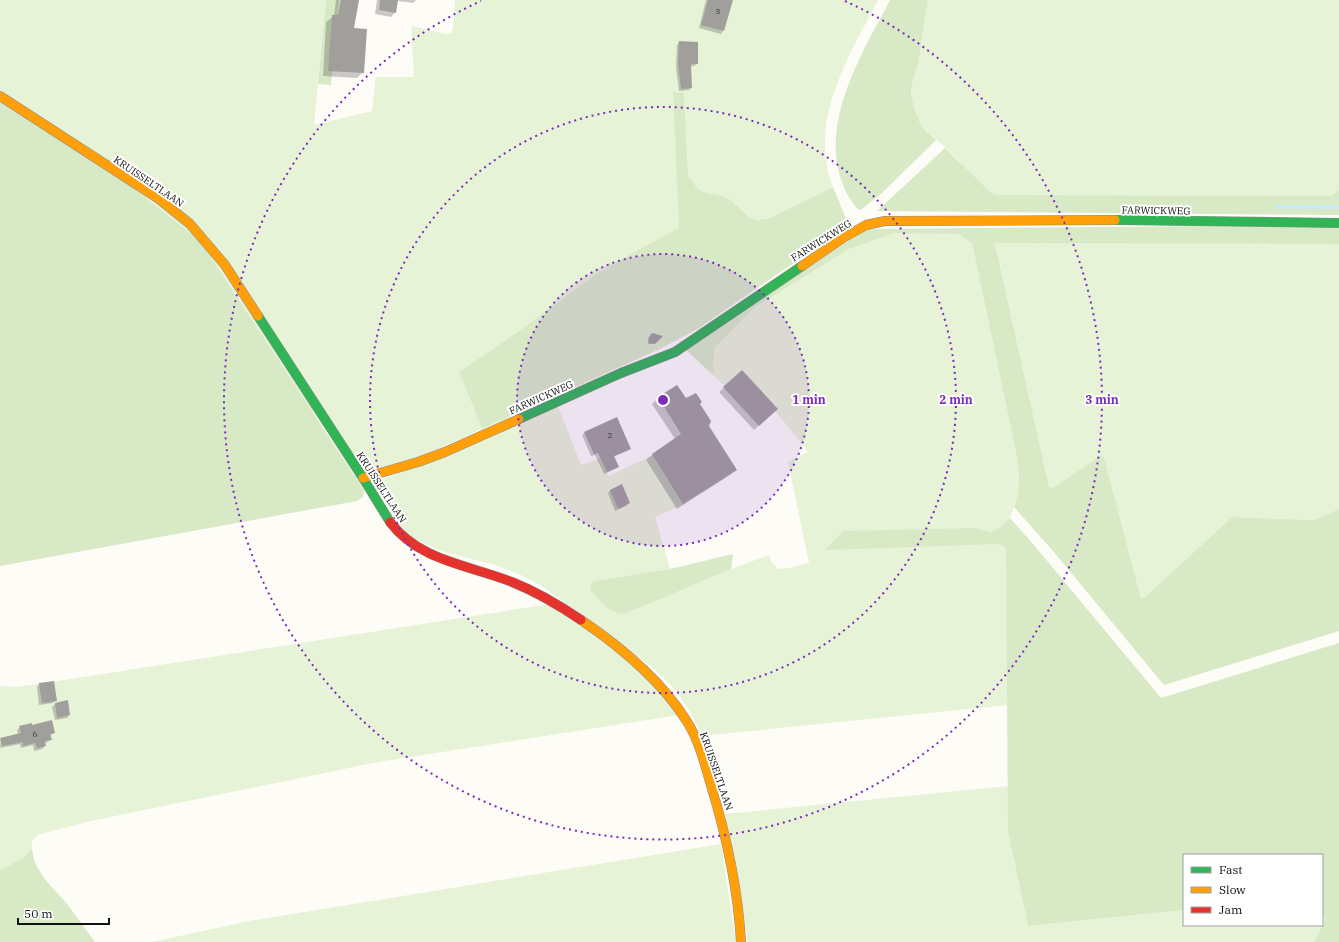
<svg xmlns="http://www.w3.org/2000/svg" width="1339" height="942" font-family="'IBM Plex Serif',serif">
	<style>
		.green { fill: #e7f3d7 }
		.forest { fill: #d8eac5 }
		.shadow { fill: #0003 }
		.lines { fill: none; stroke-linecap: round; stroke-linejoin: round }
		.stream { stroke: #cde8f7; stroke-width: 3.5 }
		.building { fill: #a19f9c }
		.fast-casing { stroke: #8e8d8b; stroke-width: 10 }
		.slow-casing { stroke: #8e8d8b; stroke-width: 10 }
		.jam-casing { stroke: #8e8d8b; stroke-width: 10 }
		.fast { stroke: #30b455; stroke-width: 9 }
		.slow { stroke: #ff9f0a; stroke-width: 9 }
		.jam { stroke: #e5322d; stroke-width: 9 }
		.ring { fill: none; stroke: #7b2cbf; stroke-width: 2; stroke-dasharray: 2 4 }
		.labels { text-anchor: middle; stroke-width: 4; stroke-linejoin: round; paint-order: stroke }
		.number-label { font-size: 8px; fill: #353434 }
		.street-label { font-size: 10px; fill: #111; stroke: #fff }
		.centre { fill: #7b2cbf; stroke: #fff; stroke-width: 2 }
		.ring-label { font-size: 12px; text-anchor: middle; font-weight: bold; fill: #7b2cbf; stroke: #fff; stroke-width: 4; stroke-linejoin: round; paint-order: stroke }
	</style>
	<rect width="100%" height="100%" fill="#fdfcf7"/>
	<g class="green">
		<path d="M0,0H326L314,125L372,111L376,77H414L411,26L446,34L451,33L453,29L455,0H878C849,57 807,121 833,187L770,218L757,220L749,217L736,204L718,195L703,192L697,188L688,175L684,93L673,92L680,228L634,252L592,277L519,331L459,372L482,429L416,459L373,471L367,468L0,90Z"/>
		<path d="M928,0H1339V189L1333,196L995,195C979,184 967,169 954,156C944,145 932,136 921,126C914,114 909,95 912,81C914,74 917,68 918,61C922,41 925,20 928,0Z"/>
		<path d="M895,233H959L972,243L1017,457L1019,482L1018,495L1010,518L1000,527L991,532L975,528L1005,547L1006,554L1008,705L701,736C691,708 676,688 654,669L545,588L521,575L495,565L441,551L404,534L375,483L558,406L581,465L601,458L609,476L653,455L684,504L655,517L670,569L594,581L625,614L731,569L769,555L772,563L779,569L790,568L809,563L788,462L808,452L762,394L746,406L713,375L714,348L754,308L849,249Z"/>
		<path d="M995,242L1339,244V509L1313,520L1232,517L1145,597L1141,598L1104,457L1053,488H1049Z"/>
		<path d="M550,604L647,675L679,715L378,762L91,821L37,835L32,842V848L25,857L0,870V686L17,687L58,681Z"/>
		<path d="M1008,786V832L1028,926L1184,910V925H1322V916L1326,918L1314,942H748L725,814Z"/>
		<path d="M721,844L736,942H152L249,921Z"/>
	</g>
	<g class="forest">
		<path d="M326,0H339L331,85L318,84Z"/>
		<path d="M890,0H928L918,64L912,83L911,94L914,107L919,121L921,126L936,140L882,193L862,209L859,210C849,200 844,189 840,176C823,115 863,52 890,0Z"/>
		<path d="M673,92L684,93L688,175L697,188L703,192L718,195L731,200L749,217L757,220L770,218L833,187L847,221L846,227L699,328L662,348L482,429L459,372L519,331L592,277L634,252L679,228Z"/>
		<path d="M0,102L127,183L200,241L364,490L363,497L357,501L0,566Z"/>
		<path d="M945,148L986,188L995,195L1332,196L1339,189V215L877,211Z"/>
		<path d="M1339,225V244L995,243L1049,487L1053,488L1100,456L1104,457L1141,598L1145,597L1232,517L1313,520L1339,509V631L1164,685L1053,551L1014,507C1021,488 1019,477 1017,457L972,243L959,234L895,233L849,249L754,308L714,348L713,375L685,349L867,229Z"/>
		<path d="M1010,518L1034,545L1161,698L1339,643V942H1314L1326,918L1322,916V855H1184V910L1028,926L1008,832L1006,554L1005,547L999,544L825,550L843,531L975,528L991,532L1000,527Z"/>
		<path d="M733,554L731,569L625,614C609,614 601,601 590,590L591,585L594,581L670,569Z"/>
		<path d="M32,848C33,872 54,888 68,905C77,917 86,930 95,942H0V870L25,857Z"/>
	</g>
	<g class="shadow">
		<path d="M336,0H358L353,29L363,72L357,78L323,76L326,22L334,16Z"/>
		<path d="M377,0H416L413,3L398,1L397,3L395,12L391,17L375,14Z"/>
		<path d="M706,0H732L723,31L721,34L699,28Z"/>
		<path d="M679,42L697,64L694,66H690L691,88L689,90L679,91L676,67L677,45Z"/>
		<path d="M653,334L654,343L653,344H648V339Z"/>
		<path d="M742,371L772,413L754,430L719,392Z"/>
		<path d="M658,398L686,400L699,404L708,426L736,469L730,475L677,509L646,460L652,455L675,439L652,404Z"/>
		<path d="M585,433L630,449L627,451L613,457L617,466L615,469L604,474L595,455L591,456L582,435Z"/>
		<path d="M610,490L629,503L626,506L615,511L608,493Z"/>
		<path d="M39,684L56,700L53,703L39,705L37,687Z"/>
		<path d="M67,702L69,715L67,718L55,720L52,707L55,704Z"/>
		<path d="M31,726L54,733L50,736V739L48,742L44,743L45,746L42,749L34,751L33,745L21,748L20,744L0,748L1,738L18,735L17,730L20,727Z"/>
	</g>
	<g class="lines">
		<path class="stream" d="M1276,207H1339"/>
	</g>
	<g class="building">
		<path d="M341,0H359L354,28L367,29L364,73L328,71L332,15H338Z"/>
		<path d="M380,0H398L396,13L379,10Z"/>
		<path d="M708,0H733L724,31L701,25Z"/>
		<path d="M679,41L698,42V64H691L692,88L681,89L678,64Z"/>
		<path d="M652,333L663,336L655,344L649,343V337Z"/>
		<path d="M742,370L778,409L759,426L723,387Z"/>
		<path d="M677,385L686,398L696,393L702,402L700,404L711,421L709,426L737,470L683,504L652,454L681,434L658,397Z"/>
		<path d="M617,417L631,449L614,456L619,467L607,472L598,453L594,454L584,432Z"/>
		<path d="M622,484L630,503L618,509L610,490Z"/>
		<path d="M54,681L57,701L42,703L39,683Z"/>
		<path d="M68,700L70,715L57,718L55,703Z"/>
		<path d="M52,720L55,733L50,734L52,740L45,741L46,746L37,748L35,743L23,746V742L2,746L0,738L21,733L19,726L32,723V725Z"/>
	</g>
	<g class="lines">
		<defs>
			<g id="fast">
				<path d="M1115,220L1339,223"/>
				<path d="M258,316L363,478L390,522"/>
				<path d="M519,419L621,373L675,352L802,266"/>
			</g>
			<g id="slow">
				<path d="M0,96L159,199L190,224L225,265L258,316"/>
				<path d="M802,266L843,238L866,225L885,221L1115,220"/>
				<path d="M363,478L418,462L445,452L519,419"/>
				<path d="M581,620C621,647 660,679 686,720C698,738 704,761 710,782C726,834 738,887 741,942"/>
			</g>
			<path id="jam" d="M390,522C419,561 469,565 512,582C537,592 559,605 581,620"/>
		</defs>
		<use href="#fast" class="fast-casing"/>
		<use href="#slow" class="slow-casing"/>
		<use href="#jam" class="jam-casing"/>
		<use href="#fast" class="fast"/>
		<use href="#slow" class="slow"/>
		<use href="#jam" class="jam"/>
	</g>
	<circle cx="663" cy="400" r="146" fill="#7b2cbf" fill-opacity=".12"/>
	<g class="ring">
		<circle cx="663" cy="400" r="146"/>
		<circle cx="663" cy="400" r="293"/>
		<path d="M845 1A439 439 0 1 1 481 1"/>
	</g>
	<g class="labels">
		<g class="number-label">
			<text x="718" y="14">3</text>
			<text x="610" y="438">2</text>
			<text x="35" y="737">6</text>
		</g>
		<g class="street-label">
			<text transform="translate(149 181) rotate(34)" y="4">KRUISSELTLAAN</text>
			<text transform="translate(1156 210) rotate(1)" y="4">FARWICKWEG</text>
			<text transform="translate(821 240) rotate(-32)" y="4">FARWICKWEG</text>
			<text transform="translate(541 397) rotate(-24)" y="4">FARWICKWEG</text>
			<text transform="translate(382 487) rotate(57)" y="4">KRUISSELTLAAN</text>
			<text transform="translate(717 771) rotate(71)" y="4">KRUISSELTLAAN</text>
		</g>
	</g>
	<circle cx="663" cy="400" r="6" class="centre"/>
	<g class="ring-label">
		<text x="809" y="404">1 min</text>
		<text x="956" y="404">2 min</text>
		<text x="1102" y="404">3 min</text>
	</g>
	<rect x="1183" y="854" width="140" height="72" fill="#ffffff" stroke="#a0a0a0"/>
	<rect x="1191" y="867" width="20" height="6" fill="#30b455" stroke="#a0a0a0"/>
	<text x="1219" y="874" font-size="12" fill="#111111">Fast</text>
	<rect x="1191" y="887" width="20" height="6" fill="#ff9f0a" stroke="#a0a0a0"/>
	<text x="1219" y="894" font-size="12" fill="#111111">Slow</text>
	<rect x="1191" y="907" width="20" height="6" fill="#e5322d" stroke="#a0a0a0"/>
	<text x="1219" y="914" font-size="12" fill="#111111">Jam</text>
	<path d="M18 918v6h91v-6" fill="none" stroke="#111111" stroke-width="2"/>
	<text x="24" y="918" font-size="12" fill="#111111" stroke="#ffffff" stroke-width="3" paint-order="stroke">50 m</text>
</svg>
